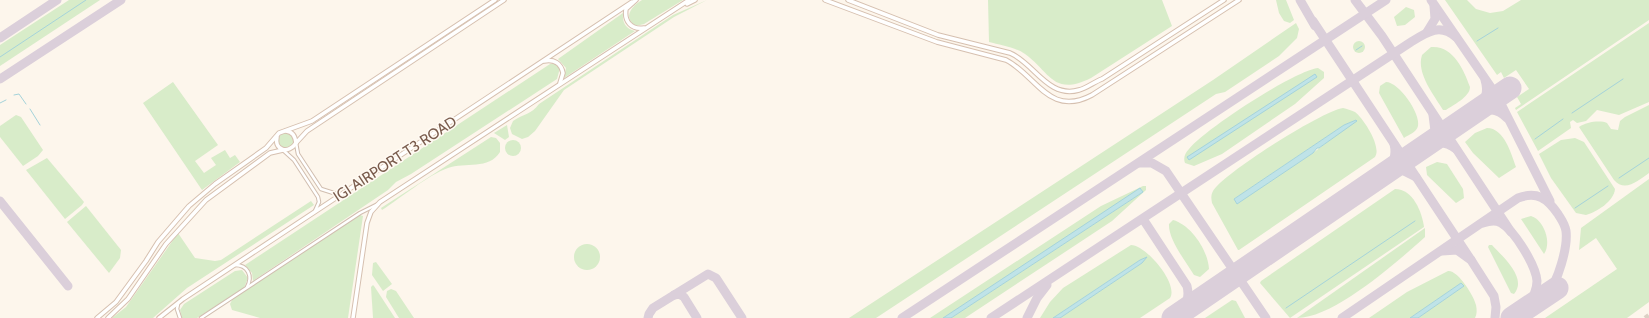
<svg xmlns="http://www.w3.org/2000/svg" width="1649" height="318" font-family="Cabin,sans-serif">
	<style>
		.green { fill: #d8ecc9; fill-rule: evenodd }
		.water { fill: #bfe3e8; stroke: #a5d3da }
		.lines { fill: none; stroke-linecap: round; stroke-linejoin: round }
		.stream { stroke: #a5d3da; stroke-width: 1 }
		.taxiway { stroke: #dbcfda; stroke-width: 9 }
		.runway { stroke: #dbcfda; stroke-width: 23 }
		.trunk-tunnel { stroke: #dcd0c4; stroke-width: 4.5; stroke-dasharray: 4.5 2; stroke-linecap: butt }
		.minor-casing { stroke: #d1beb0; stroke-width: 4.5 }
		.secondary-casing { stroke: #d6c0b0; stroke-width: 5.5 }
		.minor { stroke: #fff; stroke-width: 2.5 }
		.secondary { stroke: #fff; stroke-width: 3.5 }
		.labels { text-anchor: middle; stroke-width: 3; stroke-linejoin: round; paint-order: stroke }
		.street-label { font-size: 15px; fill: #7a5c4d; stroke: #fffaf3 }
	</style>
	<rect width="100%" height="100%" fill="#fdf6ec"/>
	<g class="green">
		<path d="M69,0H100L0,66V45Z"/>
		<path d="M642,0H683L644,24L636,26C622,17 632,6 642,0Z"/>
		<path d="M707,0L674,17L564,90L535,131L528,137L522,139L512,134L510,128L513,121C523,114 532,114 539,104L673,15Z"/>
		<path d="M988,0H1162L1172,26L1091,78C1053,97 1050,72 1025,54C1015,47 1000,45 989,42Z"/>
		<path d="M1276,0H1286L1294,20L1290,23L1284,21L1279,13Z"/>
		<path d="M1445,0H1467L1476,9L1490,13L1503,11L1521,0H1649V20L1516,110L1515,108L1521,104L1517,97L1529,89L1516,70L1504,78L1501,72L1497,75Z"/>
		<path d="M1406,7L1414,10L1415,17L1405,25L1397,26L1394,17Z"/>
		<path d="M623,13C622,23 626,29 635,31L564,78L566,68L558,59Z"/>
		<path d="M1296,23L1299,29L1297,38L1279,56L1225,92L1216,94L876,318H849L1213,80Z"/>
		<path d="M1649,23V102L1619,115L1597,110L1586,121L1577,123L1573,120L1570,122L1571,128L1538,151L1517,112Z"/>
		<circle cx="1359" cy="47" r="6"/>
		<path d="M1431,47C1453,45 1464,70 1470,87C1470,97 1453,105 1446,110H1443C1434,95 1416,73 1422,55Z"/>
		<path d="M550,64H556L560,68L557,79L411,174L396,182L388,190L253,281L252,273L245,265Z"/>
		<path d="M1318,68L1324,72V78L1295,104L1222,154L1194,166L1185,163C1183,158 1185,153 1189,149C1205,129 1294,71 1318,68Z"/>
		<path d="M173,82L218,145L195,161L204,173L216,165L211,158L225,150L230,158L235,155L240,162L202,190L143,103Z"/>
		<path d="M1386,82C1399,82 1421,114 1418,126C1417,132 1408,135 1404,138L1379,93L1380,86Z"/>
		<path d="M1649,105V173C1639,180 1625,193 1614,180L1579,127C1586,122 1600,120 1607,123L1611,129L1618,130L1620,121L1625,117Z"/>
		<path d="M1343,108C1347,109 1351,110 1355,112C1364,119 1382,147 1375,157L1239,250H1238L1212,203C1211,198 1211,195 1213,191C1224,173 1322,111 1343,108ZM1356,120L1313,153L1237,203L1234,199L1344,125Z"/>
		<path d="M16,115L21,117L43,150L38,156L23,166L0,137V126Z"/>
		<path d="M507,125L509,137L505,140L494,133Z"/>
		<path d="M1487,128C1504,128 1511,153 1516,167L1499,178L1473,153L1465,142L1475,133Z"/>
		<circle cx="286" cy="141" r="8"/>
		<path d="M491,137L496,138L500,143V152C489,170 465,162 448,168C428,175 401,198 382,210L381,208Z"/>
		<path d="M1575,138L1584,142L1615,189C1614,201 1597,212 1586,215L1576,213L1551,178L1539,154L1561,140Z"/>
		<circle cx="513" cy="148" r="8"/>
		<path d="M47,158L84,202L82,205L65,219L26,170Z"/>
		<path d="M1437,162L1447,164L1463,189L1464,198L1456,203L1427,175L1426,167Z"/>
		<path d="M1649,179V302L1627,318H1545L1617,269L1596,238L1579,250L1581,228Z"/>
		<path d="M1143,186H1146V190L1112,221L965,318H951L1143,192L1141,189L943,318H930L1101,206Z"/>
		<path d="M1395,189C1413,189 1422,212 1424,227L1290,318L1260,283L1261,281Z"/>
		<path d="M311,201L314,205L187,288L153,318H112L126,307L178,233L195,258L215,261L221,260Z"/>
		<path d="M86,206L121,250L120,258L109,273L67,222Z"/>
		<path d="M360,215L363,216L348,318H260L232,310L230,304L233,298Z"/>
		<path d="M1531,216C1544,220 1552,243 1544,254L1521,219Z"/>
		<path d="M1173,220C1191,225 1208,250 1209,269L1200,277L1194,275C1186,262 1168,239 1169,224Z"/>
		<path d="M1425,228V237C1397,262 1334,318 1297,318Z"/>
		<circle cx="587" cy="257" r="13"/>
		<path d="M1131,245C1146,245 1179,284 1170,298L1140,318H1060L1142,263L1140,260L1053,318H1040L1050,302L1063,288Z"/>
		<path d="M1489,245H1492C1502,256 1528,278 1514,294L1511,293L1488,247Z"/>
		<path d="M376,262L392,284L383,291L372,275L373,263Z"/>
		<path d="M242,270L248,278L244,288L197,318H182L180,310L184,304L235,271Z"/>
		<path d="M1448,271C1458,270 1474,296 1476,305C1477,310 1477,314 1475,318H1418L1464,286L1461,283L1410,318H1369L1407,292Z"/>
		<path d="M373,285L374,286L395,318H373L371,287Z"/>
		<path d="M391,289L396,291L414,318H399L386,297L387,291Z"/>
		<path d="M1232,300L1236,301L1245,318H1205Z"/>
	</g>
	<g class="water">
		<path d="M1315,74L1317,77L1189,160L1187,157Z"/>
		<path d="M1356,120L1357,121L1319,148H1317L1313,153L1237,204L1234,199L1344,125Z"/>
		<path d="M1140,188L1143,192L951,318H943Z"/>
		<path d="M1147,257L1142,263L1060,318H1053L1140,260Z"/>
		<path d="M1461,283L1464,286L1418,318H1410Z"/>
	</g>
	<g class="lines">
		<g class="stream">
			<path d="M1477,41L1498,28"/>
			<path d="M1356,50L1362,46"/>
			<path d="M0,57L86,0"/>
			<path d="M14,95L19,94L26,104"/>
			<path d="M0,103L6,100"/>
			<path d="M30,109L40,125"/>
			<path d="M1572,113L1623,79"/>
			<path d="M1535,139L1563,119"/>
			<path d="M1619,178L1649,158"/>
			<path d="M1575,208L1608,186"/>
			<path d="M1286,308L1415,221"/>
		</g>
		<g class="taxiway">
			<path d="M1300,0L1315,26"/>
			<path d="M1355,0L1382,36L1511,232"/>
			<path d="M1431,0L1497,96L1550,201"/>
			<path d="M1313,21L1471,260"/>
			<path d="M1427,32L1435,19L1434,6"/>
			<path d="M0,38L57,0"/>
			<path d="M0,79L121,0"/>
			<path d="M1476,111C1485,102 1489,93 1485,80"/>
			<path d="M1473,113C1486,108 1497,108 1507,118"/>
			<path d="M1424,146L1435,131L1433,115"/>
			<path d="M1425,146C1436,141 1446,141 1456,149"/>
			<path d="M1140,163H1152L1166,171L1266,318"/>
			<path d="M1385,173L1402,170L1416,177"/>
			<path d="M1385,173C1393,164 1397,156 1394,144"/>
			<path d="M0,201L68,286"/>
			<path d="M1143,219L1187,286C1190,298 1186,306 1177,315"/>
			<path d="M1483,223C1489,221 1496,220 1501,223C1515,231 1536,266 1537,281C1537,291 1532,299 1527,308"/>
			<path d="M1442,251L1457,250L1471,260L1494,296L1496,307L1495,318"/>
			<path d="M674,295L679,294L684,297L697,318"/>
			<path d="M648,318L649,314L653,308L708,274L716,278L742,318"/>
			<path d="M902,318L1386,0"/>
			<path d="M991,318L1411,42C1427,32 1440,23 1456,37"/>
			<path d="M1027,318L1037,298L1047,285"/>
			<path d="M1342,318L1518,198C1537,191 1547,198 1558,214C1561,219 1565,224 1566,231C1568,247 1558,282 1547,294"/>
		</g>
		<g class="runway">
			<path d="M1173,318L1510,88"/>
			<path d="M1512,318L1557,288"/>
		</g>
		<path class="trunk-tunnel" d="M1645,318L1649,315"/>
		<defs>
			<g id="minor">
				<path d="M296,143L298,154L321,189L340,195"/>
				<path d="M283,150L294,160L318,197L319,202L315,211"/>
				<path d="M235,265C248,265 253,276 247,287"/>
				<path d="M178,304L177,309L180,318"/>
				<path d="M201,318L360,213L378,204"/>
			</g>
			<g id="secondary">
				<path d="M636,0L626,9C624,21 631,30 644,28"/>
				<path d="M825,0L937,42L1006,60C1036,75 1049,118 1092,95L1239,0"/>
				<path d="M848,0L938,35L1010,53C1034,63 1048,99 1079,90C1087,88 1094,82 1102,79L1224,0"/>
				<path d="M687,4L695,0"/>
				<path d="M544,61C554,59 561,63 563,73L560,83"/>
				<path d="M277,137C274,151 289,154 296,143C295,136 293,132 286,131"/>
				<path d="M296,143L307,131L504,0"/>
				<path d="M97,318L116,302L146,261L158,242L189,206L215,184L266,148L279,133L312,121L495,0"/>
				<path d="M108,318L128,299L166,244L206,200L270,153L283,150"/>
				<path d="M159,318L183,299L632,2"/>
				<path d="M353,318L367,223L371,212L380,202L689,0"/>
			</g>
		</defs>
		<use href="#minor" class="minor-casing"/>
		<use href="#secondary" class="secondary-casing"/>
		<use href="#minor" class="minor"/>
		<use href="#secondary" class="secondary"/>
	</g>
	<g class="labels">
		<g class="street-label">
			<text transform="translate(395 159) rotate(-33)" y="5">IGI AIRPORT T3 ROAD</text>
		</g>
	</g>
</svg>
